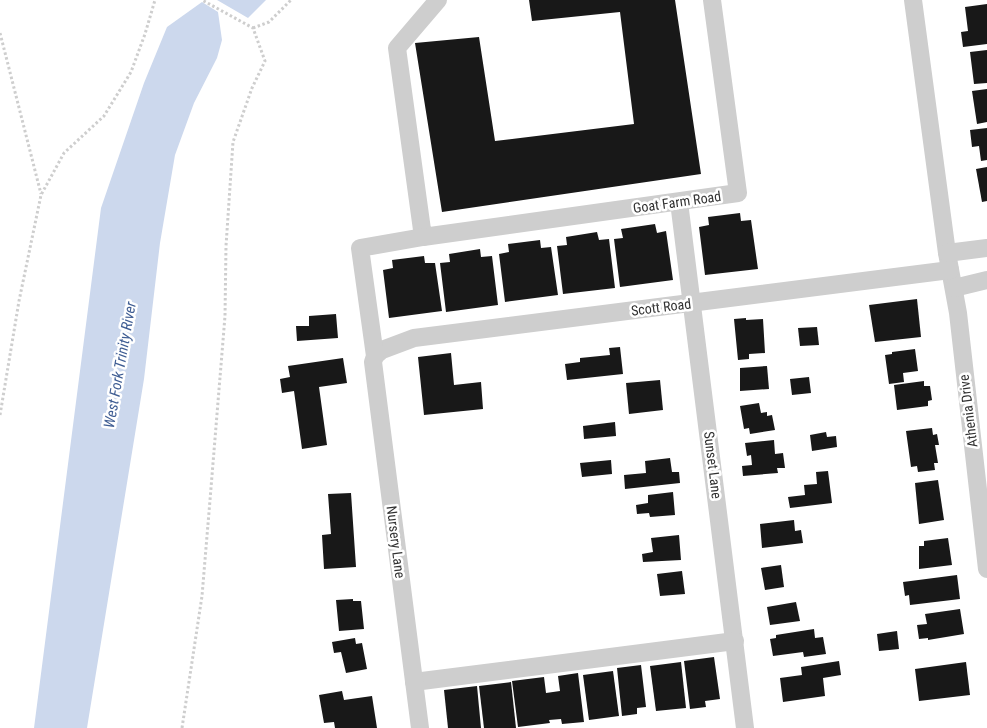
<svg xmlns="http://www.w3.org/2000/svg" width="987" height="728" font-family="'Roboto Condensed',sans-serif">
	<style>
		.water { fill: #ccd8ed }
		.building { fill: #181818 }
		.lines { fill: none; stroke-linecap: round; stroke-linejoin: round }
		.path { stroke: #cecece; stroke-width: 3; stroke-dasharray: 2.5 2.5; stroke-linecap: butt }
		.minor { stroke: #cecece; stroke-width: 18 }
		.labels { text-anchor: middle; stroke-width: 5; stroke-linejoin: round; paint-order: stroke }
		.street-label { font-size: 14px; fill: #313131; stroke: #fff }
		.water-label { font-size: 15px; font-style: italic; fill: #3f5d93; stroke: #fff }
	</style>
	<rect width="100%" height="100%" fill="#fff"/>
	<g class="water">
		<path d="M217,0H266L248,18Z"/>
		<path d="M202,2L218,12L222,40L217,58L194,103L175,155L160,243L144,379L87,728H34L101,208L144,83L167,27Z"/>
	</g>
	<g class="building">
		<path d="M529,0H675L701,174L442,212L415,43L479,37L495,141L634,124L620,12L532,21Z"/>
		<path d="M987,4V44L963,47L961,32L968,31L965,7Z"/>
		<path d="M987,50V83L974,84L970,52Z"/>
		<path d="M987,89V122L977,124L972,91Z"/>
		<path d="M987,128V160L981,161L979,146L972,147L970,130Z"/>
		<path d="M987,167V201L982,202L976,169Z"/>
		<path d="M740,213L741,221L751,220L758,269L705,275L699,227L709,225L708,217Z"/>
		<path d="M655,224L657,233L666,231L673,280L620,287L614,239L623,238L621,229Z"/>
		<path d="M597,232L599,240L609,239L615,288L563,294L557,246L567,245L566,237Z"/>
		<path d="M540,240L541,248L551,247L558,295L505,302L499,254L509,252L508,244Z"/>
		<path d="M480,249L481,257L492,256L498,305L446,312L440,263L450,262L449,254Z"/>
		<path d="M424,256L425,263H435L442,311L389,318L383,270L393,268L392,260Z"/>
		<path d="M917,299L921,337L875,342L869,305Z"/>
		<path d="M336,314L338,338L297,341L296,326H309V316Z"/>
		<path d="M746,318V320L763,319L765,353L749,354V359L738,360L734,319Z"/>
		<path d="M817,327L819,345L800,346L798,328Z"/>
		<path d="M620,347L623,374L567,380L565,364L580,362V358L610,355L609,348Z"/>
		<path d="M915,349L918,371L903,373L904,382L889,384L885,355L892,354V352Z"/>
		<path d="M451,353L454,385L481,382L483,409L424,415L418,357Z"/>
		<path d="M343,358L347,383L319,387L327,445L302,449L294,391L282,393L280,379L290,377L288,366Z"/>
		<path d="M767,366L769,389L740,391V368Z"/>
		<path d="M809,377L811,393L792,395L790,379Z"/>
		<path d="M660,380L663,410L629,414L626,383Z"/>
		<path d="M924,381V386H930L932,400L928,401V406L897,410L894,385Z"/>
		<path d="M759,403L761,413L767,412V416L772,415L775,430L750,434L749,428L744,429L740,406Z"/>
		<path d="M615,422L616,436L584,439L583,426Z"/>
		<path d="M932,428L933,435L937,434L939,445H935L938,463H934L935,470L918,472L917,466L911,467L906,431Z"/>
		<path d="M826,432L827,437L836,436L837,447L812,451L810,435Z"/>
		<path d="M774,440L775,454L783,453L785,468H777L778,473L743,476L742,466L752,465L751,455L747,456L745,443Z"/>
		<path d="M670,458L672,472H679L680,483L625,489L624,475L646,473L645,461Z"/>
		<path d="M611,460L612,474L582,477L580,463Z"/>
		<path d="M828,471L832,503L790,508L788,497L805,495L804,485L817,484L816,472Z"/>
		<path d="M938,480L944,520L919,524L915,483Z"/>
		<path d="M673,492L675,515L650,517L649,513L637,514L636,505L648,503V495Z"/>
		<path d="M351,493L356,567L324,569L322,535L331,534L328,494Z"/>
		<path d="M794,520L795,531L801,530L803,543L762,548L760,524Z"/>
		<path d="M679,535L681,560L643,562L642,554L653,552L651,538Z"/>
		<path d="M948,538L952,565L919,569V546H924V541Z"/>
		<path d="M781,565L784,587L765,590L761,568Z"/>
		<path d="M682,571L685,594L660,596L657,574Z"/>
		<path d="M957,575L960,599L910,605L909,595L905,596L903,582Z"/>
		<path d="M353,599V601H361L364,629L339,631L336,600Z"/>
		<path d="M796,602L800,621L770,625L767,607Z"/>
		<path d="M960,609L964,634L928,640V638L919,639L917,625L927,624L925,614Z"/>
		<path d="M814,629L815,638L823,637L826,654L804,657L803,652L773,656L770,639L776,638V635Z"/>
		<path d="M897,631L899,649L879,651L877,634Z"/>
		<path d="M355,638L356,644L362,643L367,669L346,673L341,652L334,653L332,642Z"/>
		<path d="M714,657L720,699L705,701L706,707L690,709L684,661Z"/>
		<path d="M839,661L841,675L823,678L825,696L783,702L780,678L802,675L801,667Z"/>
		<path d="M681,662L686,708L656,711L650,666Z"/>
		<path d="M966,662L970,695L919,701L915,669Z"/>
		<path d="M641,665L646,707L637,708V714L622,716L617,668Z"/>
		<path d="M613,671L619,716L589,720L583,675Z"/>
		<path d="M578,673L584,722L562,724L561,719L549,720L550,723L518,727L512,681L544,677L546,693L560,691L558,676Z"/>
		<path d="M511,682L516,728H484L479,686Z"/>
		<path d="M477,686L481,728H448L444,690Z"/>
		<path d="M342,691L344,700L372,696L377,728H335L334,722L324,723L319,695Z"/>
	</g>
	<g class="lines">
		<g class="path">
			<path d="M253,28L269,22L291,0"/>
			<path d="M0,33L41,194"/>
			<path d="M0,415L19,301L41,195L64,153L104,116L131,72L145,34L155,0"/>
			<path d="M182,728L202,596L210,500L225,316L226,246L233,142L252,88L265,61L253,28L202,0"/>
		</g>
		<g class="minor">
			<path d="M438,0L397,48L423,237L738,193L712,0"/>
			<path d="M913,0L947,253L958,313L987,569"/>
			<path d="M679,202L745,728"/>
			<path d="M947,253L987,248"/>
			<path d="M954,288L987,280"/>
			<path d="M375,356L382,350L414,338L950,270"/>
			<path d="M414,682L735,641"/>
			<path d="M420,728L373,362L375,356L360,248L423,237"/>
		</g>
	</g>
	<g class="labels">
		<g class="street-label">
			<text transform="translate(677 202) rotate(-8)" y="5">Goat Farm Road</text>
			<text transform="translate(661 307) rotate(-7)" y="5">Scott Road</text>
			<text transform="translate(968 411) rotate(-97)" y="5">Athenia Drive</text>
			<text transform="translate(713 465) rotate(83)" y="5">Sunset Lane</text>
			<text transform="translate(396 542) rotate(83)" y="5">Nursery Lane</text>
		</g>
		<g class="water-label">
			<text transform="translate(120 365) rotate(-80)" y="5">West Fork Trinity River</text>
		</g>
	</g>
</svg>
